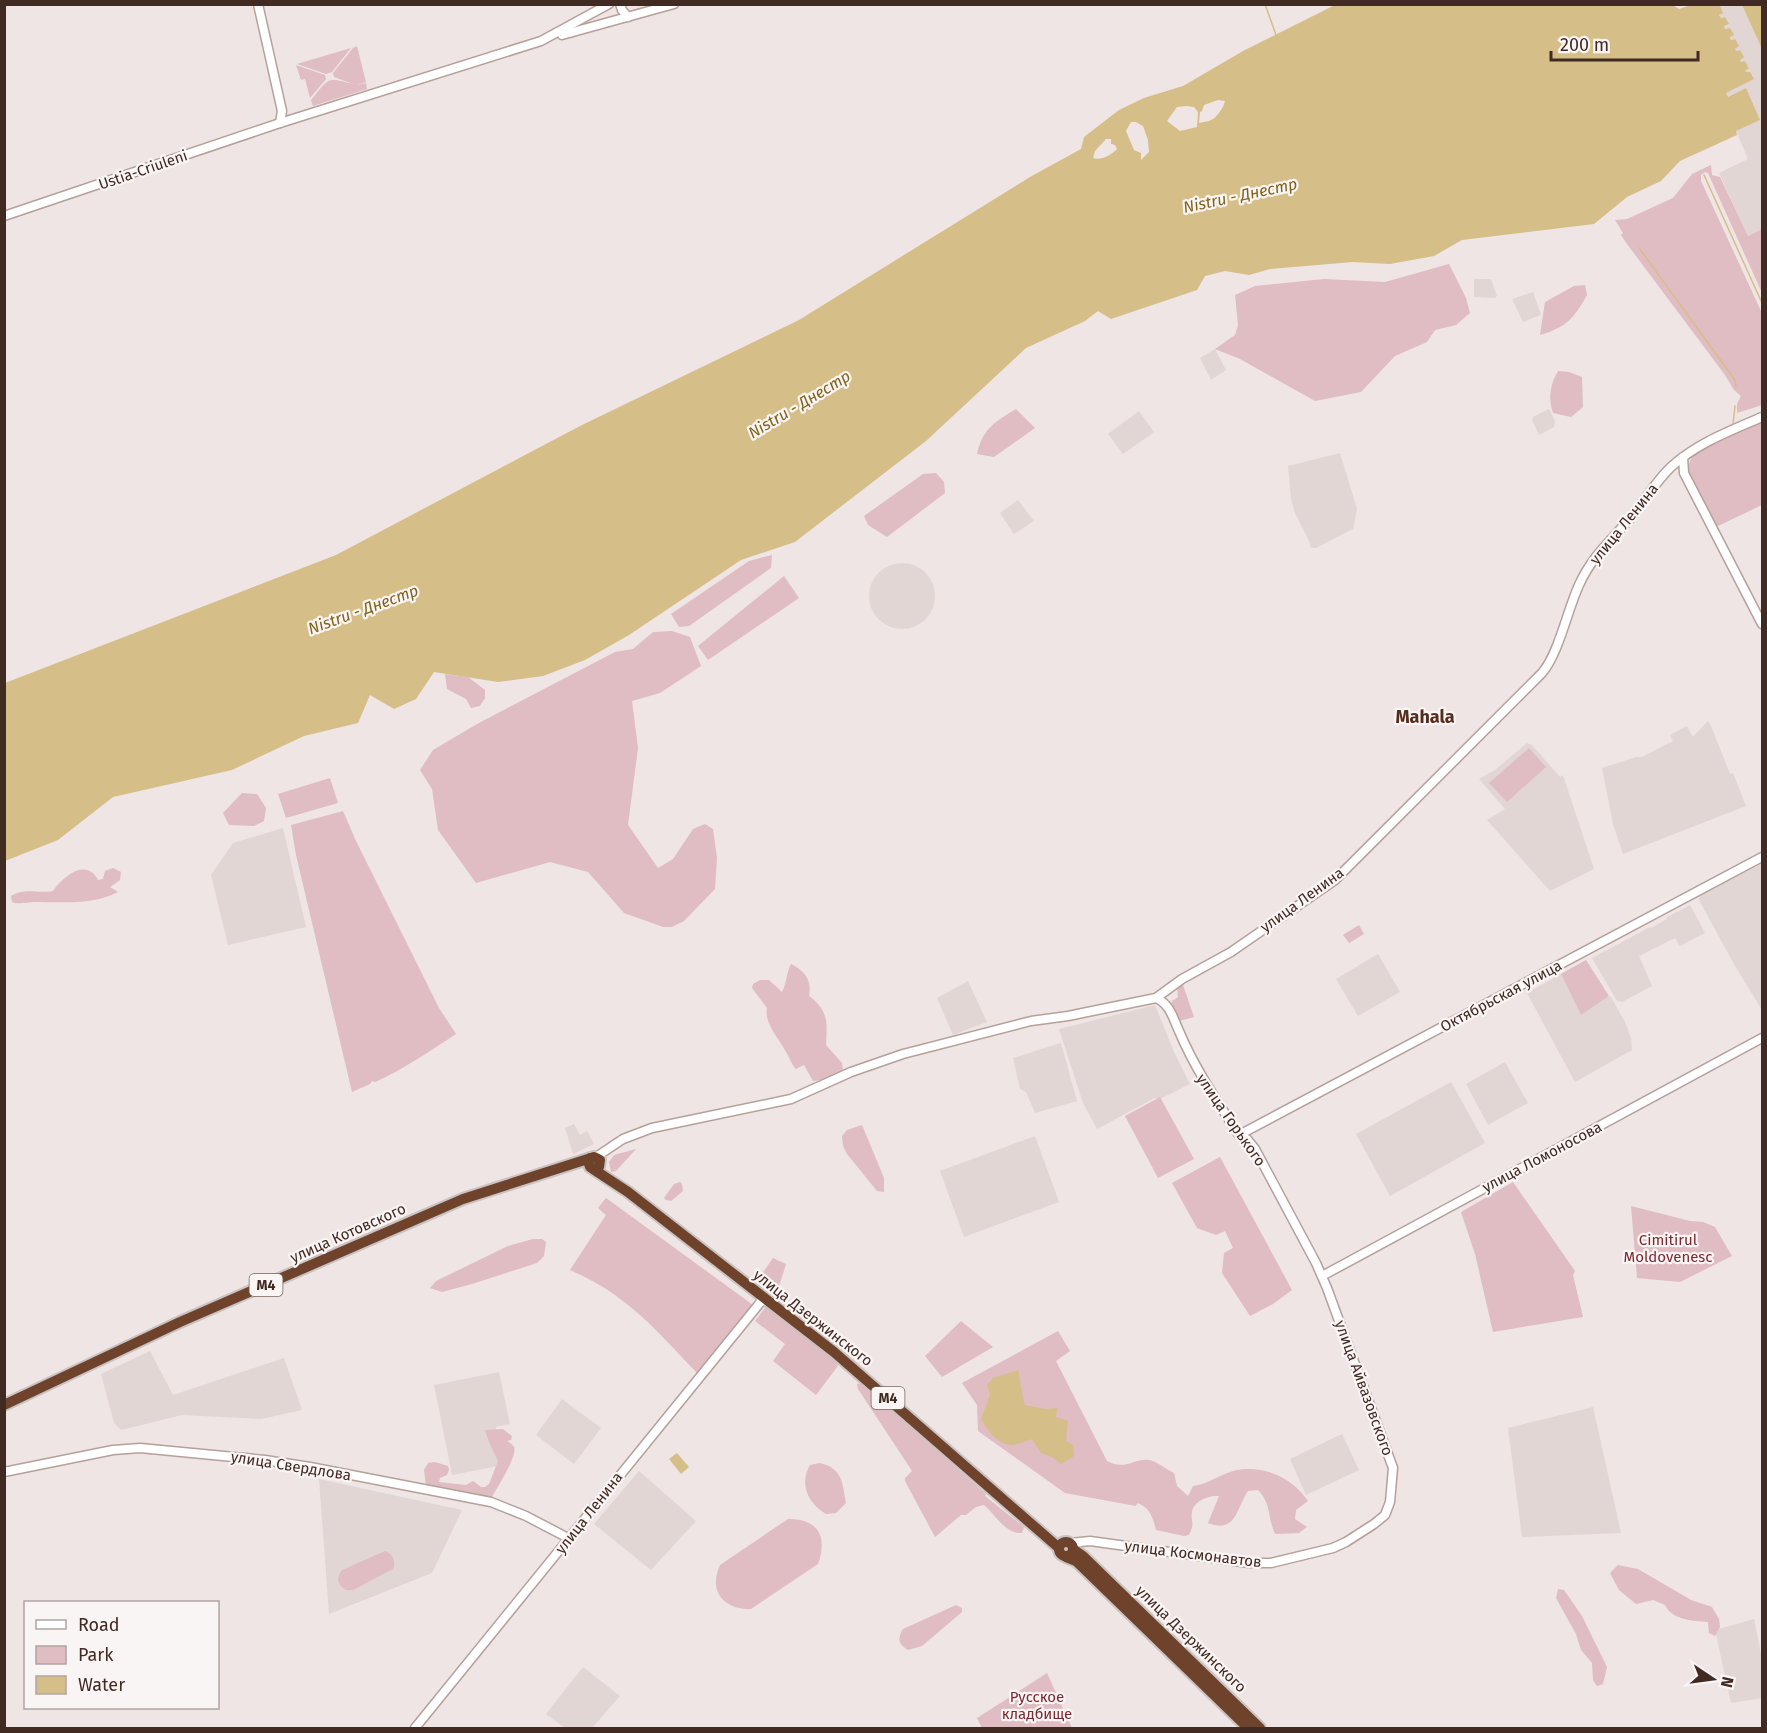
<svg xmlns="http://www.w3.org/2000/svg" width="1767" height="1733" font-family="'Fira Sans',sans-serif">
	<style>
		.built { fill: #e2d6d5 }
		.green { fill: #e0bcc3 }
		.water { fill: #d6be89; fill-rule: evenodd }
		.lines { fill: none; stroke-linecap: round; stroke-linejoin: round }
		.stream { stroke: #d6be89; stroke-width: 1.5 }
		.secondary-casing { stroke: #b5a09b; stroke-width: 11 }
		.highway-casing { stroke: #cac3c1; stroke-width: 14 }
		.secondary { stroke: #fff; stroke-width: 8 }
		.highway { stroke: #6f422c; stroke-width: 10 }
		.labels { text-anchor: middle; stroke-width: 4.5; stroke-linejoin: round; paint-order: stroke }
		.shield { fill: #faf5f5; stroke: #786761; stroke-width: 1.5 }
		.shield-label { font-size: 14px; font-weight: bold; fill: #412a22 }
		.street-label { font-size: 15px; fill: #412a22; stroke: #faf5f5 }
		.park-label { font-size: 15px; fill: #7a2930; stroke: #faf5f5 }
		.water-label { font-size: 16px; font-style: italic; fill: #816218; stroke: #faf5f5 }
		.quarter-label { font-size: 18px; font-weight: bold; fill: #552d1c; stroke: #faf5f5 }
	</style>
	<rect width="100%" height="100%" fill="#eee5e4"/>
	<g class="built">
		<path d="M1714,5H1742L1762,49V229L1748,236L1719,173L1748,159L1736,131L1726,93L1753,79L1746,73L1739,59L1740,50L1736,51L1734,48L1735,39L1731,40L1730,28L1726,29L1724,26L1725,17L1721,18Z"/>
		<path d="M1474,279H1491L1497,296L1495,298L1474,297Z"/>
		<path d="M1533,292L1541,315L1523,322L1512,299Z"/>
		<path d="M1215,349L1226,370L1211,380L1200,358Z"/>
		<path d="M1549,409L1555,421L1554,427L1539,435L1532,420L1533,417Z"/>
		<path d="M1139,411L1154,432L1123,454L1108,434Z"/>
		<path d="M1340,453L1357,509L1353,529L1316,548H1311L1309,541L1295,513L1291,499L1288,466Z"/>
		<path d="M1018,500L1034,521L1014,534L1000,513Z"/>
		<circle cx="902" cy="596" r="33"/>
		<path d="M1708,721L1711,726L1730,774L1733,773L1746,806L1623,854L1613,824L1602,768L1636,757H1642L1673,741L1670,735L1687,726L1693,737Z"/>
		<path d="M1527,743L1532,745L1560,777L1563,775L1594,869L1550,891L1487,820L1505,809L1479,779L1495,770Z"/>
		<path d="M283,828L306,927L228,945L211,875L233,843Z"/>
		<path d="M1762,864V1010L1735,966L1699,900L1700,895Z"/>
		<path d="M1690,905L1705,933L1680,946L1675,938L1639,956L1652,986L1622,1002L1617,1001L1592,958L1650,927L1651,928L1667,919V917Z"/>
		<path d="M1378,954L1400,992L1358,1016L1336,979Z"/>
		<path d="M1561,974L1581,1015L1609,996L1611,997L1625,1022L1631,1038L1632,1050L1575,1082L1527,993Z"/>
		<path d="M968,981L987,1022L953,1035L937,998Z"/>
		<path d="M1155,1005L1174,1052L1190,1084L1160,1099L1155,1098L1097,1129L1083,1103L1059,1029Z"/>
		<path d="M1061,1043L1077,1101L1035,1113L1026,1092L1020,1089L1013,1058Z"/>
		<path d="M1505,1062L1528,1103L1488,1125L1466,1084Z"/>
		<path d="M1451,1082L1485,1143L1390,1196L1356,1134Z"/>
		<path d="M574,1124L580,1135L587,1131L594,1144L573,1154L565,1128Z"/>
		<path d="M1035,1136L1059,1202L964,1237L940,1171Z"/>
		<path d="M150,1351L173,1395L284,1358L302,1410L261,1419L182,1415L121,1430L114,1423L101,1374Z"/>
		<path d="M499,1372L510,1424L496,1427L503,1465L452,1475L434,1385Z"/>
		<path d="M562,1399L601,1428L574,1464L536,1435Z"/>
		<path d="M1593,1407L1621,1533L1522,1537L1508,1428Z"/>
		<path d="M1342,1434L1359,1470L1306,1495L1290,1459Z"/>
		<path d="M639,1471L696,1521L651,1570L594,1524Z"/>
		<path d="M319,1479L462,1510L432,1573L329,1614Z"/>
		<path d="M1754,1619L1762,1658V1698L1731,1703L1715,1630Z"/>
		<path d="M583,1667L620,1696L592,1728H565L546,1714Z"/>
	</g>
	<g class="green">
		<path d="M357,46L366,82L356,85L366,83L367,89L313,106L311,100C330,77 326,77 353,84L334,77L333,73L353,48Z"/>
		<path d="M351,48L332,72L326,74L297,64Z"/>
		<path d="M296,65L325,75L326,79L310,98L305,79L301,80Z"/>
		<path d="M1711,165L1712,175L1720,177L1748,236L1762,229V293L1708,173L1705,172L1701,175V181L1761,311H1762V405L1737,413V404L1741,396L1734,390L1725,375L1627,244L1621,235L1623,233L1615,220L1627,219L1673,198L1692,174Z"/>
		<path d="M1449,264L1466,298L1470,313L1456,325L1435,330L1427,342L1395,356L1361,392L1315,401L1240,359L1215,349L1235,335L1238,325L1235,295L1255,286L1324,279L1385,282Z"/>
		<path d="M1585,285L1587,295C1574,318 1567,327 1540,335L1545,302L1574,286Z"/>
		<path d="M1558,371L1569,372L1582,377L1583,407L1571,417L1553,413C1548,398 1550,385 1558,371Z"/>
		<path d="M1016,409L1035,428L994,457L977,454C983,428 995,422 1016,409Z"/>
		<path d="M1762,420V505L1718,526L1714,524L1689,477C1687,468 1689,458 1697,451C1710,441 1746,428 1762,420Z"/>
		<path d="M936,473L944,482L945,493L887,537L868,525L864,516L923,474Z"/>
		<path d="M772,555L771,568L689,626L679,627L671,614L749,561Z"/>
		<path d="M784,576L799,598L708,660L698,646Z"/>
		<path d="M672,631L690,637L701,666L660,693L632,701L638,748L628,825L658,868L673,859L693,829L705,824L713,829L717,858L715,889L684,921L672,927H663L624,913L588,872L550,862L476,883L438,830L432,789L420,770L433,750L477,724L615,652L633,649L653,632Z"/>
		<path d="M445,674L468,677L485,690V698L480,706L471,708L466,699L447,689Z"/>
		<path d="M1529,748L1546,767L1507,802L1489,783Z"/>
		<path d="M330,778L338,803L286,818L278,794Z"/>
		<path d="M242,793L257,794L266,808L264,821L254,826L229,825L223,813Z"/>
		<path d="M343,811L356,841L439,1008L456,1034C430,1051 404,1069 375,1082L372,1081L370,1084L352,1092L296,855L291,825Z"/>
		<path d="M113,868L121,872L120,880L110,887L118,892C94,905 62,902 35,902C26,902 20,905 12,902L11,896C25,887 37,894 53,891C63,877 86,857 98,880L103,879L105,871Z"/>
		<path d="M1359,925L1364,934L1349,943L1343,935Z"/>
		<path d="M1586,960L1609,996L1581,1015L1561,974Z"/>
		<path d="M791,964C805,971 812,980 809,996C829,1011 827,1022 826,1045L842,1063L843,1071L826,1079L813,1081L804,1065L796,1069C791,1064 790,1058 786,1052C779,1038 764,1024 767,1008L752,988L753,984L760,980H769L782,992C787,983 786,973 791,964Z"/>
		<path d="M1183,985L1194,1017L1179,1021L1171,1006L1172,1001L1178,997L1177,986Z"/>
		<path d="M1160,1097L1194,1159L1158,1178L1125,1116Z"/>
		<path d="M862,1125L884,1178V1192L877,1191L847,1154L843,1146L842,1136L847,1130Z"/>
		<path d="M636,1149L616,1171L611,1172L609,1162L614,1155Z"/>
		<path d="M1220,1157L1292,1290L1273,1304L1250,1316L1222,1273L1224,1253L1233,1248L1225,1231L1216,1235L1197,1228L1172,1183Z"/>
		<path d="M680,1182L682,1184L683,1191L671,1201L666,1200L664,1198L674,1184Z"/>
		<path d="M1513,1182L1575,1271L1573,1275L1583,1317L1493,1332L1475,1254L1461,1212Z"/>
		<path d="M606,1198L753,1305L741,1322L697,1373C672,1347 648,1319 619,1298C604,1286 587,1278 570,1270L606,1215L598,1208Z"/>
		<path d="M1631,1206L1690,1221L1703,1222L1715,1227L1732,1256L1680,1282L1637,1278Z"/>
		<path d="M533,1239H542L546,1242L544,1256L537,1263L472,1284L442,1292L430,1288L436,1281L508,1246Z"/>
		<path d="M773,1258L786,1264L776,1296L757,1281Z"/>
		<path d="M767,1305L831,1354L838,1366L816,1395L773,1361L785,1344L755,1321Z"/>
		<path d="M961,1321L993,1347L942,1377L925,1356Z"/>
		<path d="M1058,1331L1070,1351L1056,1361L1107,1461C1127,1472 1137,1455 1153,1461C1160,1464 1167,1470 1174,1473L1177,1486L1188,1496L1193,1486C1208,1484 1219,1475 1233,1471C1262,1464 1292,1477 1308,1501L1296,1510L1295,1519L1307,1527L1299,1533L1275,1534C1267,1516 1272,1505 1258,1490L1248,1491C1236,1509 1236,1534 1208,1523L1219,1496C1210,1495 1194,1500 1192,1512C1190,1523 1196,1521 1189,1535L1184,1536L1156,1530C1153,1518 1150,1507 1137,1503L1136,1506L1065,1493L978,1431L977,1405L962,1383Z"/>
		<path d="M861,1383L986,1494L985,1496L1024,1527L1022,1533C1005,1534 995,1514 984,1505L976,1507L966,1515H961L935,1537L905,1481V1478L912,1471L858,1389L857,1384Z"/>
		<path d="M503,1429L512,1436L511,1440L507,1441C509,1442 513,1445 514,1447C518,1456 497,1487 492,1497L486,1498L426,1486L424,1470L428,1463L435,1462L448,1466L449,1470L447,1475L440,1478L439,1482L466,1485L473,1481L481,1487H485L489,1484L498,1461C493,1451 488,1441 485,1430Z"/>
		<path d="M820,1463C843,1469 842,1482 846,1503L836,1513L826,1514C808,1503 799,1484 810,1465Z"/>
		<path d="M788,1519C818,1519 828,1536 818,1564L751,1609C724,1610 708,1591 720,1565Z"/>
		<path d="M385,1551C393,1553 396,1562 393,1569L353,1590H346C337,1585 336,1578 342,1570Z"/>
		<path d="M1618,1565L1638,1569L1691,1600L1712,1607L1719,1619L1720,1627L1715,1636L1709,1633L1708,1622C1693,1621 1672,1620 1665,1605L1653,1600L1636,1604L1619,1590L1610,1573Z"/>
		<path d="M1558,1589L1564,1590L1582,1616L1607,1667L1603,1684L1597,1686L1593,1680L1592,1663L1581,1650L1576,1634L1556,1598Z"/>
		<path d="M956,1605L962,1608V1612L922,1646L908,1650C898,1644 897,1639 903,1629Z"/>
		<path d="M1047,1673L1072,1728H982L977,1718Z"/>
	</g>
	<g class="water">
		<path d="M1671,4L1679,9L1691,5L1720,6L1723,13L1719,15L1721,18L1725,17L1729,24L1724,26L1725,29L1730,28L1734,35L1730,37L1731,40L1735,39L1739,46L1735,49L1736,51L1740,50L1744,57L1740,60L1741,62L1745,61L1749,69L1745,70L1746,72H1750L1754,79L1726,93L1728,97L1746,88L1760,120L1736,131L1737,135L1680,161L1661,181L1627,197L1594,224L1462,240L1434,256L1390,264L1353,262L1270,269L1249,275L1225,271L1205,276L1197,290L1111,319L1098,311L1085,321L1026,348L926,441L795,542L741,560L629,635L585,660L543,676L498,682L434,672L416,699L394,709L370,695L358,723L304,736L232,770L113,797L58,840L5,861V683L336,555L580,426L799,320L1030,177L1081,149L1084,137L1119,110L1144,98L1183,86L1243,51L1335,5ZM1218,100L1225,101C1224,107 1216,119 1209,121C1206,122 1202,122 1199,123L1200,112L1202,111L1204,105ZM1186,106L1194,107L1198,112L1197,127L1180,131L1167,121L1177,107ZM1131,122H1136L1143,126L1148,140L1149,152L1141,160V153L1134,150L1126,131ZM1106,139H1111V144L1115,145L1117,149C1112,155 1100,161 1093,158L1095,151Z"/>
		<path d="M1742,5H1762V49Z"/>
		<path d="M1018,1370C1021,1382 1021,1393 1025,1405L1045,1409L1057,1408L1056,1417L1068,1421L1066,1441L1073,1445L1074,1456L1061,1464L1052,1457L1041,1453L1032,1439C1026,1441 1020,1444 1014,1445C1001,1447 986,1430 981,1419L990,1395L987,1385L993,1378Z"/>
		<path d="M677,1453L689,1467L681,1474L669,1459Z"/>
	</g>
	<g class="lines">
		<g class="stream">
			<path d="M1265,4L1276,35"/>
			<path d="M1704,175L1762,303"/>
			<path d="M1639,248L1735,380L1736,386"/>
			<path d="M1727,428L1733,424L1735,406"/>
		</g>
		<defs>
			<g id="secondary">
				<path d="M258,4L282,111L280,123"/>
				<path d="M620,4L622,10L628,17"/>
				<path d="M562,35L674,4"/>
				<path d="M4,216L280,123L541,41L609,4"/>
				<path d="M1683,457L1684,473L1762,624"/>
				<path d="M1239,1135L1762,857"/>
				<path d="M596,1157L623,1139L652,1128L791,1099L851,1072L903,1054L1031,1021L1068,1016L1156,998L1182,979L1231,952L1335,880L1542,673C1559,653 1567,611 1579,585C1591,558 1609,542 1628,521C1643,504 1654,483 1671,467C1697,443 1730,431 1762,417"/>
				<path d="M1322,1276L1762,1038"/>
				<path d="M4,1472L113,1450L140,1448L265,1460L310,1467L491,1502L526,1516L570,1539"/>
				<path d="M1070,1543L1090,1541L1249,1563H1271L1333,1548L1346,1542L1374,1524L1385,1515L1390,1502L1393,1468L1327,1288L1316,1263L1255,1149L1247,1139L1239,1135C1217,1101 1195,1069 1179,1031C1173,1018 1170,1004 1156,998"/>
				<path d="M415,1728L764,1298"/>
			</g>
			<g id="highway">
				<path d="M593,1169L628,1192L834,1352L1059,1548"/>
				<path d="M4,1405L180,1322L463,1199L594,1157L600,1160L599,1167L595,1169L590,1167L588,1161L590,1158"/>
				<circle cx="1066" cy="1549" r="7"/>
				<path d="M1073,1549L1083,1556L1260,1728"/>
				<path d="M1066,1557L1076,1561L1248,1728"/>
			</g>
		</defs>
		<use href="#secondary" class="secondary-casing"/>
		<use href="#highway" class="highway-casing"/>
		<use href="#secondary" class="secondary"/>
		<use href="#highway" class="highway"/>
	</g>
	<g class="labels">
		<g class="shield">
			<rect x="249.5" y="1274" width="33" height="22" rx="4.5"/>
			<rect x="871.5" y="1387" width="33" height="22" rx="4.5"/>
		</g>
		<g class="shield-label">
			<text x="266" y="1290">M4</text>
			<text x="888" y="1403">M4</text>
		</g>
		<g class="street-label">
			<text transform="translate(143 170) rotate(-19)" y="5">Ustia-Criuleni</text>
			<text transform="translate(1624 524) rotate(-51)" y="5">улица Ленина</text>
			<text transform="translate(1302 900) rotate(-36)" y="5">улица Ленина</text>
			<text transform="translate(1501 996) rotate(-28)" y="5">Октябрьская улица</text>
			<text transform="translate(1231 1120) rotate(55)" y="5">улица Горького</text>
			<text transform="translate(1542 1157) rotate(-28)" y="5">улица Ломоносова</text>
			<text transform="translate(348 1233) rotate(-24)" y="5">улица Котовского</text>
			<text transform="translate(813 1318) rotate(38)" y="5">улица Дзержинского</text>
			<text transform="translate(1364 1388) rotate(70)" y="5">улица Айвазовского</text>
			<text transform="translate(291 1466) rotate(9)" y="5">улица Свердлова</text>
			<text transform="translate(589 1513) rotate(-52)" y="5">улица Ленина</text>
			<text transform="translate(1193 1554) rotate(7)" y="5">улица Космонавтов</text>
			<text transform="translate(1191 1639) rotate(44)" y="5">улица Дзержинского</text>
		</g>
		<g class="park-label">
			<text x="1668" y="1245">Cimitirul<tspan x="1668" dy="17">Moldovenesc</tspan></text>
			<text x="1037" y="1702">Русское<tspan x="1037" dy="17">кладбище</tspan></text>
		</g>
		<g class="water-label">
			<text transform="translate(1240 195) rotate(-12)" y="6">Nistru - Днестр</text>
			<text transform="translate(799 404) rotate(-31)" y="6">Nistru - Днестр</text>
			<text transform="translate(363 609) rotate(-20)" y="6">Nistru - Днестр</text>
		</g>
		<g class="quarter-label">
			<text x="1425" y="723">Mahala</text>
		</g>
	</g>
	<rect width="1767" height="1733" fill="none" stroke="#412a22" stroke-width="12"/>
	<rect x="24" y="1601" width="195" height="108" fill="#faf5f5" stroke="#b0a4a1" stroke-width="1.5"/>
	<rect x="36" y="1620" width="30" height="9" fill="#ffffff" stroke="#b0a4a1" stroke-width="1.5"/>
	<text x="78" y="1631" font-size="18" fill="#412a22">Road</text>
	<rect x="36" y="1646" width="30" height="18" fill="#e0bcc3" stroke="#b0a4a1" stroke-width="1.5"/>
	<text x="78" y="1661" font-size="18" fill="#412a22">Park</text>
	<rect x="36" y="1676" width="30" height="18" fill="#d6be89" stroke="#b0a4a1" stroke-width="1.5"/>
	<text x="78" y="1691" font-size="18" fill="#412a22">Water</text>
	<g transform="translate(1713 1679) rotate(103)" stroke="#faf5f5" stroke-width="4.5" paint-order="stroke">
	<path d="M0-4.5L10 22L0 15L-10 22Z" fill="#412a22"/>
	<text y="-9" font-size="16" font-weight="bold" text-anchor="middle" fill="#412a22">N</text>
	</g>
	<path d="M1551 51v9h147v-9" fill="none" stroke="#412a22" stroke-width="3"/>
	<text x="1560" y="51" font-size="18" fill="#412a22" stroke="#faf5f5" stroke-width="4.5" paint-order="stroke">200 m</text>
</svg>
